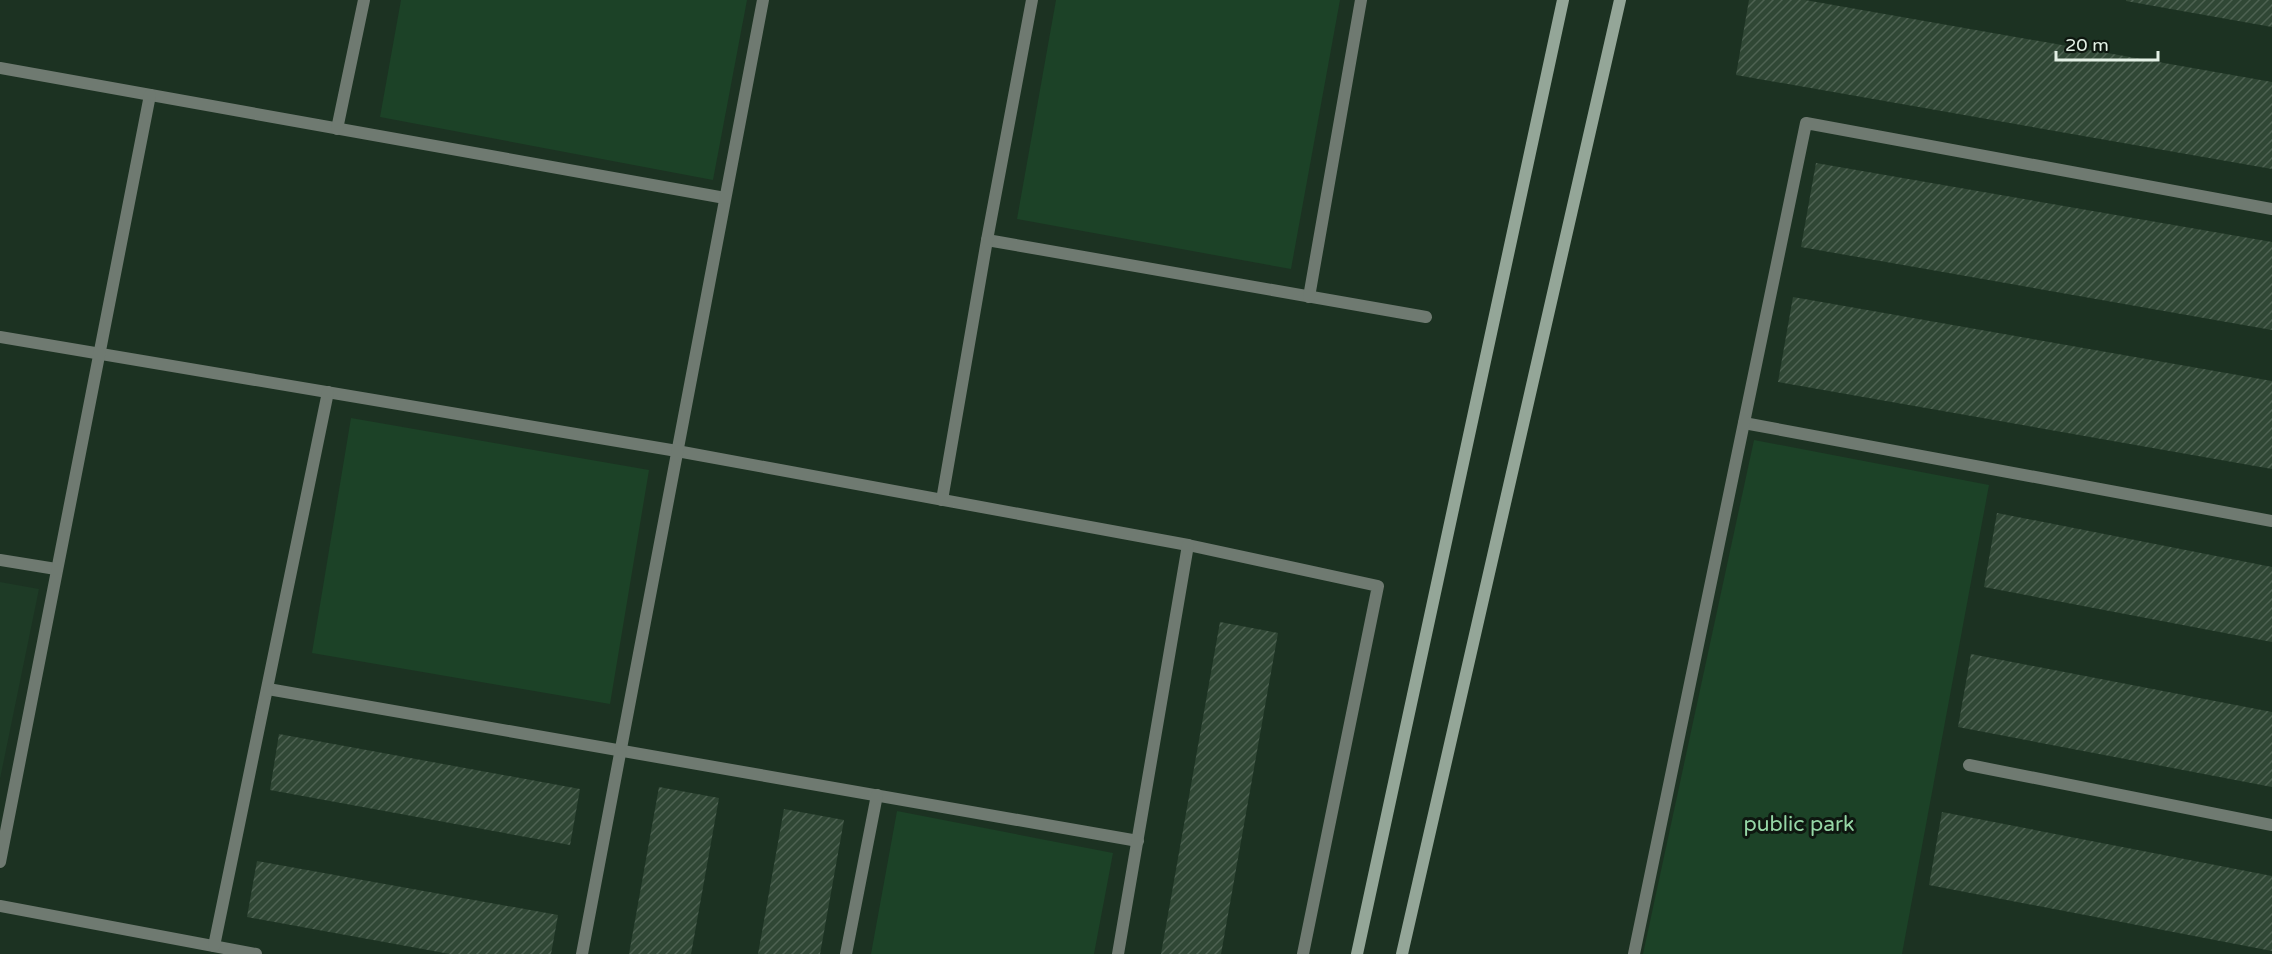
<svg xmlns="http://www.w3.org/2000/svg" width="2272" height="954" font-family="'Varela Round',sans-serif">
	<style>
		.built { fill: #1e3b26 }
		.park { fill: #1c4227 }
		.building { fill: url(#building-hatch) }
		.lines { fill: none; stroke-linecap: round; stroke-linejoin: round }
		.minor { stroke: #6f7a71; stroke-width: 12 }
		.secondary { stroke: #94a698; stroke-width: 12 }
		.labels { text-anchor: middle; stroke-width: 6; stroke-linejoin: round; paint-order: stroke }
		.park-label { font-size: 21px; fill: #96d7a6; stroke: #0e1710 }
	</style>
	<defs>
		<pattern id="building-hatch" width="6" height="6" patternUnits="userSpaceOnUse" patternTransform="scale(1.5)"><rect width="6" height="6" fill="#304735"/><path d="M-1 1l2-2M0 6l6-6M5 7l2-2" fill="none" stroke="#4e6252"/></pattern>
	</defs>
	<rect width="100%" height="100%" fill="#1c3222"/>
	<path class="built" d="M0,582L39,589L0,779Z"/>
	<g class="park">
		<path d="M401,0H747L713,180L380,117Z"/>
		<path d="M1056,0H1340L1291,269L1017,219Z"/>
		<path d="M351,418L649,470L610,704L312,653Z"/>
		<path d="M1754,440L1989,485L1902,954H1643Z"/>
		<path d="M897,811L1113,853L1094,954H871Z"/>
	</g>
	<g class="building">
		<path d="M1749,0H1805L2272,82V169L1736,75Z"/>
		<path d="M2126,0H2272V27L2126,1Z"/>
		<path d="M1816,163L2272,242V330L1801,247Z"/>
		<path d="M1793,297L2272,381V469L1778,382Z"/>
		<path d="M1997,513L2272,567V642L1984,587Z"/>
		<path d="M1220,622L1278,633L1221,954H1161Z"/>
		<path d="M1971,654L2272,712V787L1958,727Z"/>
		<path d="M279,734L580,789L570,845L270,790Z"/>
		<path d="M659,787L719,798L691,954H629Z"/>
		<path d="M784,809L844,820L820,954H758Z"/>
		<path d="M1942,812L2272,876V951L1929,885Z"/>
		<path d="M257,861L558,915L551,954H450L247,917Z"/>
	</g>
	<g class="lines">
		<g class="minor">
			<path d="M0,68L725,198"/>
			<path d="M337,129L364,0"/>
			<path d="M987,240L1426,317"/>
			<path d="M1309,297L1361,0"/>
			<path d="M0,337L677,451L1188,545L1378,586L1303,954"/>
			<path d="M1744,423L2272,521"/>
			<path d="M942,500L987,240L1032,0"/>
			<path d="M0,560L56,569"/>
			<path d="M268,689L1138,841"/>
			<path d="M1969,765L2272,825"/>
			<path d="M0,862L150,95"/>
			<path d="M0,906L256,954"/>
			<path d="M214,946L328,392"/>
			<path d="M582,954L763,0"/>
			<path d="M846,954L877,795"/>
			<path d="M1118,954L1188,545"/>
			<path d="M1634,954L1806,123L2272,209"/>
		</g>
		<g class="secondary">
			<path d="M1357,954L1563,0"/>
			<path d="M1402,954L1620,0"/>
		</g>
	</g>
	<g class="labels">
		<g class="park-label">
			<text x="1799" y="831">public park</text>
		</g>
	</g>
	<path d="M2056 51v9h102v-9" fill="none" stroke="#e3f0e5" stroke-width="3"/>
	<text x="2065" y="51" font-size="18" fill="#e3f0e5" stroke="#0e1710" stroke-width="4.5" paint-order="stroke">20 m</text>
</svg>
